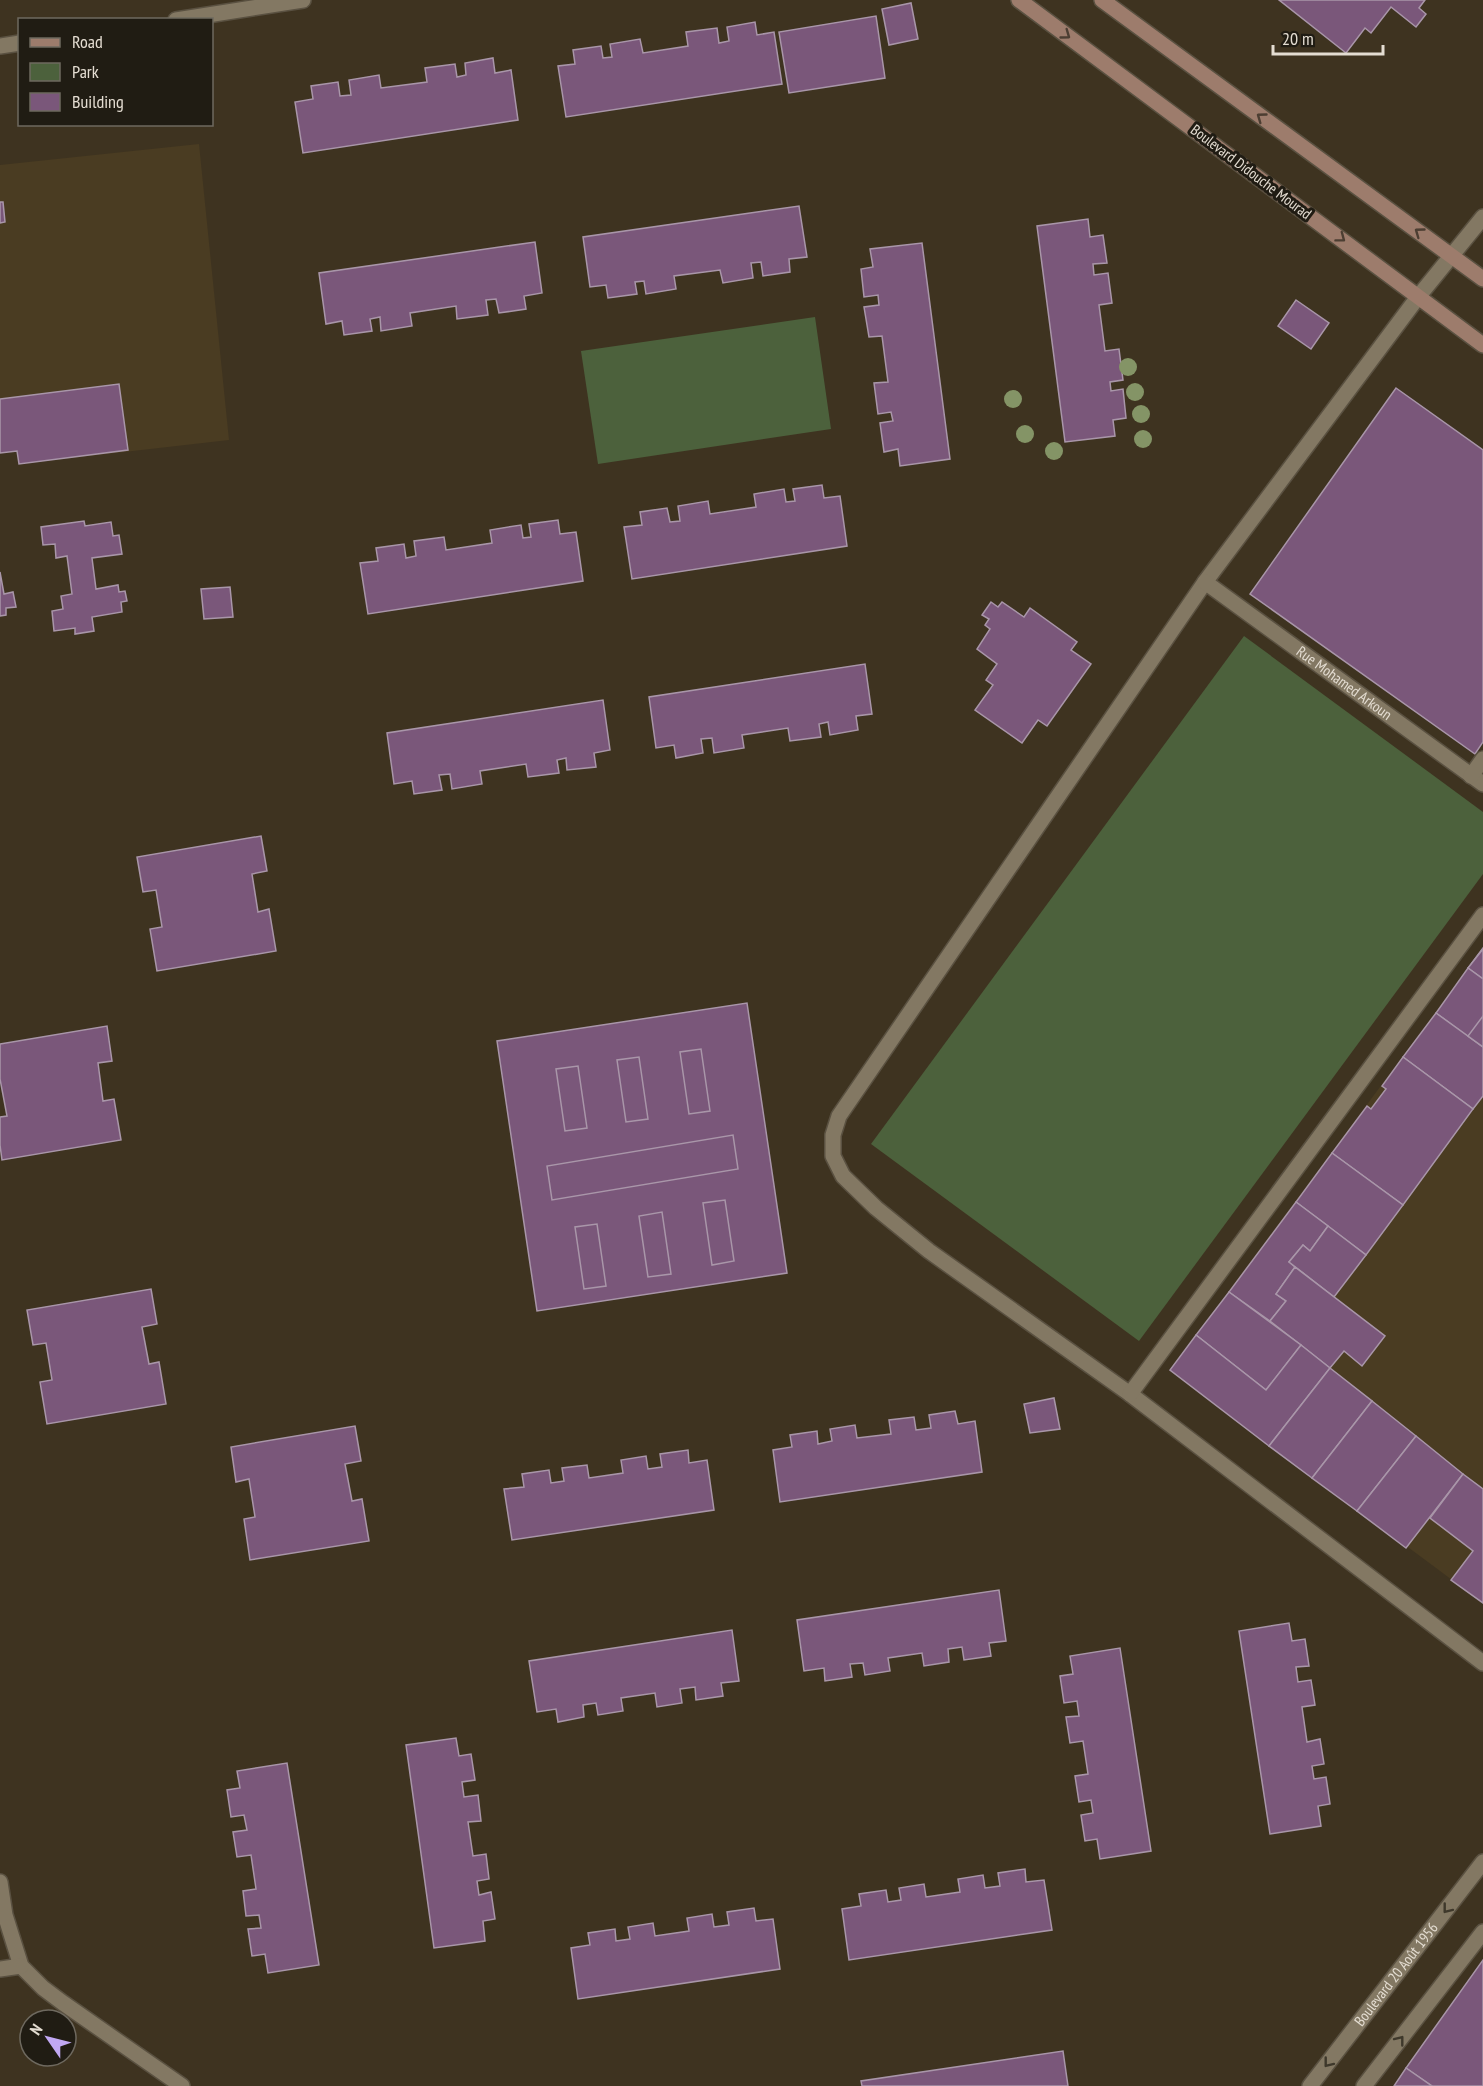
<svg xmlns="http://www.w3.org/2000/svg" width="1483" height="2086" font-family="'PT Sans Narrow',sans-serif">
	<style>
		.built { fill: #4a3c22 }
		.green { fill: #4c613c }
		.building { fill: #7a577a; stroke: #a996a9; stroke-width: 1.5 }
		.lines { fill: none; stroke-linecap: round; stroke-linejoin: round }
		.minor-casing { stroke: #5a5141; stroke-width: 18 }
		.tertiary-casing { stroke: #5a5141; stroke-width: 18 }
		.secondary-casing { stroke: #5a5141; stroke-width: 18 }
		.minor { stroke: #837863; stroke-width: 15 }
		.tertiary { stroke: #837863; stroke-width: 15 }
		.secondary { stroke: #9d7c6c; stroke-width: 15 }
		.tree { fill: #849466 }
		.oneway { stroke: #4c3e32 }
		.oneway2 { stroke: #3e382b }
		.labels { text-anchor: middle; stroke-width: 6; stroke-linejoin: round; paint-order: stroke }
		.street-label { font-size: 15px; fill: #e4ddd2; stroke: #201c13 }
	</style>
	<rect width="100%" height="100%" fill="#3e3320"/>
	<g class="built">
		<path d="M199,144L229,440L19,464L17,451L0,453V165Z"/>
		<path d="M1483,948V1603L1170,1370Z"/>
	</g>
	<g class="green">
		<path d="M815,317L831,429L598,464L581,351Z"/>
		<path d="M1244,636L1483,812V874L1139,1341L871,1144Z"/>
	</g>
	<g class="building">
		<path d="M1279,0H1425L1419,8L1426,14L1416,27L1391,7L1371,33L1365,28L1346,53Z"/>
		<path d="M911,3L918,39L889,45L882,9Z"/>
		<path d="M876,16L885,78L789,93L779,32Z"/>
		<path d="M755,22L757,35L774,32L782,84L566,117L558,66L575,64L573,50L601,46L603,58L612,57L610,44L640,39L643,53L688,46L686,32L717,28L719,43L729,41L727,27Z"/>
		<path d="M493,58L495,73L511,70L518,120L303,153L295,102L313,99L311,86L338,82L340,96L351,95L349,80L379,75L381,88L427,82L425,68L455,64L457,77L466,75L465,63Z"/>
		<path d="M0,202H3L5,222L0,223Z"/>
		<path d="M799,206L807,257L789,259L790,272L763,276L761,262L751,263L753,278L723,283L720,270L674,276L676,289L646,294L644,281L635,282L637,294L608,298L606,285L590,287L583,237Z"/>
		<path d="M1088,219L1090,237L1103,235L1107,263L1093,264L1094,275L1108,273L1112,303L1099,305L1105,351L1119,349L1123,380L1110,382L1111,391L1123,389L1126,418L1113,420L1115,436L1065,442L1037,226Z"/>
		<path d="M535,242L542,293L524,296L526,309L499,313L496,299L486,300L488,315L457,319L456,306L410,313L412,326L381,331L380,317L370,319L372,331L344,335L342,321L326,324L319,273Z"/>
		<path d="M922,243L950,459L900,466L898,449L884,452L880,423L893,421L891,412L878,414L874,383L888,382L882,336L869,337L864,307L879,305L878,295L864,297L861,269L873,267L870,249Z"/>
		<path d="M1296,300L1329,323L1311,349L1278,326Z"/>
		<path d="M119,384L128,450L19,464L17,451L0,453V399Z"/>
		<path d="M1396,388L1483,450V742L1475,754L1250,594Z"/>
		<path d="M822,485L824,498L840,496L847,546L632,579L624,527L642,525L640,512L667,508L670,522L680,521L678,506L708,501L710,514L756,507L754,494L784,489L786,502L795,501L793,489Z"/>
		<path d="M558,520L560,534L576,532L583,581L368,614L360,563L378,561L376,548L404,544L406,558L416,556L414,541L444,537L446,550L492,543L490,530L521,525L523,538L531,537L529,524Z"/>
		<path d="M84,521L85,526L111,522L113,536L119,535L122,554L92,558L96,589L118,585L119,592L125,591L127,601L121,602L122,612L92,617L94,631L75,634V628L54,631L52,611L63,609L61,596L72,594L67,556L56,558L55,544L43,545L41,527Z"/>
		<path d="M0,572L4,594L13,592L16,607L6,608V615L0,616Z"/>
		<path d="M230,587L233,617L204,619L201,589Z"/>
		<path d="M991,602L998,607L1002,602L1024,617L1030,608L1077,642L1071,650L1091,664L1047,726L1038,720L1022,743L975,710L993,685L986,680L997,664L977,649L990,629L985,625L989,619L982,615Z"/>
		<path d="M865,664L872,714L856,716L858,730L830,735L828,722L819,724L821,737L790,741L788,728L742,735L744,748L714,753L712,738L701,739L703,753L676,758L674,745L656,748L649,697Z"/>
		<path d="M603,700L610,750L594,753L596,767L567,770L566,758L557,760L559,773L528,777L526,764L480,771L482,784L452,789L450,774L439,775L442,790L414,794L412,781L394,784L387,733Z"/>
		<path d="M261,836L267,871L252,874L258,912L269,909L276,951L157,971L150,929L162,927L156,890L143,892L137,857Z"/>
		<path d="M1483,948V979L1468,968Z"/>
		<path d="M1483,949V979L1468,968Z"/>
		<path d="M1468,968L1483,979V1048L1436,1013Z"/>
		<path d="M747,1003L787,1273L537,1311L497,1041Z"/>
		<path d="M1436,1013L1483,1047V1096L1473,1109L1403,1057Z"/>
		<path d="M1483,1016V1047L1468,1036Z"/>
		<path d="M107,1026L112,1061L98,1063L103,1101L114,1099L121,1140L2,1160L0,1145V1117L7,1116L0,1079V1044Z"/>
		<path d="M701,1049L710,1111L689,1114L680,1052Z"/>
		<path d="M639,1057L648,1119L626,1122L617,1060Z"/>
		<path d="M1403,1057L1473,1109L1403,1205L1332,1153L1367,1106L1371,1109L1386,1089L1382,1086Z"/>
		<path d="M578,1066L587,1128L565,1131L556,1069Z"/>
		<path d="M733,1135L738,1169L552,1200L547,1166Z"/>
		<path d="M1332,1153L1403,1205L1366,1255L1296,1202Z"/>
		<path d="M725,1200L734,1261L712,1265L703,1203Z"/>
		<path d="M1296,1202L1328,1226L1310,1251L1303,1245L1289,1262L1295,1267L1276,1294L1286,1301L1270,1321L1229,1292Z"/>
		<path d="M662,1212L671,1274L648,1277L639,1216Z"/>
		<path d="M597,1224L606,1286L584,1289L575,1227Z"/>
		<path d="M1328,1226L1366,1255L1334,1297L1289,1262L1303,1245L1310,1251Z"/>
		<path d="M1295,1267L1385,1336L1362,1366L1344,1351L1330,1368L1270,1321L1286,1301L1276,1294Z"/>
		<path d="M151,1289L157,1324L142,1327L149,1364L159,1362L166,1404L47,1424L40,1382L52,1380L46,1343L33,1345L27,1310Z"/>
		<path d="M1229,1292L1301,1345L1266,1390L1196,1335Z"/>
		<path d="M1196,1335L1266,1390L1301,1345L1330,1368L1269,1446L1170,1370Z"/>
		<path d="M1330,1368L1372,1401L1312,1478L1269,1446Z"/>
		<path d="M1054,1398L1060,1429L1030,1433L1024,1404Z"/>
		<path d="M1372,1401L1416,1436L1357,1511L1312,1478Z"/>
		<path d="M955,1411L958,1424L975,1421L982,1472L780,1502L773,1450L792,1447L790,1435L817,1431L818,1444L832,1441L830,1429L855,1425L857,1438L891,1434L889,1420L914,1417L916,1430L931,1428L929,1415Z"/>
		<path d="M355,1426L361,1461L345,1464L352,1501L362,1499L369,1541L250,1560L244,1519L255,1517L249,1479L236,1482L231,1447Z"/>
		<path d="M1416,1436L1463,1474L1406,1548L1357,1511Z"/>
		<path d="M688,1450L689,1463L707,1460L714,1510L512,1540L504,1489L524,1487L522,1474L549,1470L551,1483L564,1481L562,1468L587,1465L589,1478L623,1473L621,1460L646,1456L648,1469L662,1467L660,1454Z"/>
		<path d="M1463,1474L1483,1489V1603L1451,1580L1473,1551L1430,1518Z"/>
		<path d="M999,1590L1006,1641L989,1643L991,1656L964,1660L962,1647L948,1649L949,1662L924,1666L922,1653L888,1658L890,1671L865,1675L863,1663L850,1664L852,1677L825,1681L824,1668L804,1671L797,1620Z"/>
		<path d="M1289,1623L1292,1641L1305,1639L1309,1666L1296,1667L1298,1682L1311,1680L1315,1705L1302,1707L1307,1742L1320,1739L1324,1764L1312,1766L1314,1779L1326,1777L1330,1804L1318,1806L1321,1826L1270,1834L1239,1631Z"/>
		<path d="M732,1630L739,1681L721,1683L723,1696L696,1700L695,1687L680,1689L682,1703L657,1707L655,1693L621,1698L623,1711L598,1715L596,1703L583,1705L584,1717L558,1722L556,1709L537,1712L529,1661Z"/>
		<path d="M1120,1648L1151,1851L1100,1859L1097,1839L1085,1841L1081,1815L1093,1813L1091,1800L1079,1802L1075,1776L1088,1774L1083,1741L1070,1743L1066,1717L1079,1716L1077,1701L1064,1703L1060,1676L1073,1674L1070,1656Z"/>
		<path d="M456,1738L459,1756L471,1754L475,1780L462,1782L464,1797L478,1795L481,1821L468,1822L473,1856L486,1854L489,1879L477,1881L479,1895L491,1892L495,1919L483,1921L485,1941L434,1948L406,1745Z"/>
		<path d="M287,1763L319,1965L268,1973L265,1954L252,1956L248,1929L261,1928L259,1915L246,1916L243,1891L256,1889L251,1855L237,1857L233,1832L247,1830L244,1815L231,1817L227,1790L240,1788L237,1771Z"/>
		<path d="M1025,1869L1026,1882L1044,1880L1052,1930L849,1960L842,1909L861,1906L859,1894L886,1890L888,1902L901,1900L899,1888L924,1884L926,1897L960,1892L958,1879L983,1875L985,1888L1000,1886L998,1873Z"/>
		<path d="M754,1908L756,1921L773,1919L780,1969L578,1999L571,1948L590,1945L588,1933L615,1929L616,1941L630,1939L628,1927L653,1923L655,1936L689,1931L687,1918L712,1914L714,1927L729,1925L727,1912Z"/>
		<path d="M1483,1960V2086H1432L1406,2068Z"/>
		<path d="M1063,2051L1068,2086H862L861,2081Z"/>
		<path d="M1406,2068L1432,2086H1394Z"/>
	</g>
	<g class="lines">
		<defs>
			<g id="minor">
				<path d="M176,20L303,0"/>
				<path d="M0,46L20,43"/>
				<path d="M1483,217L1418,297L1205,582L839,1116L833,1135V1156L843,1176L876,1208L929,1251L1130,1394L1483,1663"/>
				<path id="s1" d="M1205,582L1483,784"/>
				<path d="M1471,776L1483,759"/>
				<path d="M1130,1394L1483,915"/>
				<path d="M0,1882L5,1915L21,1966L43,1988L63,2003L182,2086"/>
				<path d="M0,1969L21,1966"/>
			</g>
			<g id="tertiary">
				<path id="s2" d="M1310,2086L1483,1862"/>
				<path d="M1364,2086L1483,1932"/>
			</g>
			<g id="secondary">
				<path d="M1019,0L1483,345"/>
				<path d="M1102,0L1483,279"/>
			</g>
		</defs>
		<use href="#minor" class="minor-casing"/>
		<use href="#tertiary" class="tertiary-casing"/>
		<use href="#secondary" class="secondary-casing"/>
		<use href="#minor" class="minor"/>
		<use href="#tertiary" class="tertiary"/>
		<use href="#secondary" class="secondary"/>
	</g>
	<g class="tree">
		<circle cx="1128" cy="367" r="9"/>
		<circle cx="1135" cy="392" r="9"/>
		<circle cx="1013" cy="399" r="9"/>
		<circle cx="1141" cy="414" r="9"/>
		<circle cx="1025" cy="434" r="9"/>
		<circle cx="1143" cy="439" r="9"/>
		<circle cx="1054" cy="451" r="9"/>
	</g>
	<defs><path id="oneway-chevron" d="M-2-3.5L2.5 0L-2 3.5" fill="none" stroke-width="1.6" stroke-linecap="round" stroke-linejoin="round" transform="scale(1.5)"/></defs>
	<g class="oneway">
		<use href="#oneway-chevron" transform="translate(1066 35) rotate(36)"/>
		<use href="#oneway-chevron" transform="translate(1261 117) rotate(-144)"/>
		<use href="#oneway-chevron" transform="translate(1419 232) rotate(-144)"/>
		<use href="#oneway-chevron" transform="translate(1341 238) rotate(37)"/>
	</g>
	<g class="oneway2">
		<use href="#oneway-chevron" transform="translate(1447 1909) rotate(128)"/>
		<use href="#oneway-chevron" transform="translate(1400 2040) rotate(-52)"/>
		<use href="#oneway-chevron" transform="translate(1328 2063) rotate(128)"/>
	</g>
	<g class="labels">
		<g class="street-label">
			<text transform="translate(1251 172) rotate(37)" y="5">Boulevard Didouche Mourad</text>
			<text dy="5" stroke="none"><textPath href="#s1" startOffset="172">Rue Mohamed Arkoun</textPath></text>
			<text dy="5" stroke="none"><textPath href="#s2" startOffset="141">Boulevard 20 Août 1956</textPath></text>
		</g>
	</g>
	<rect x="18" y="18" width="195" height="108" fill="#201c13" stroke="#6e695f" stroke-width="1.5"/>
	<rect x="30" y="38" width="30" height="9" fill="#9d7c6c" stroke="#6e695f" stroke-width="1.5"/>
	<text x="72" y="48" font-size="18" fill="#e4ddd2">Road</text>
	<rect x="30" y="63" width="30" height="18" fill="#4c613c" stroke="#6e695f" stroke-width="1.5"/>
	<text x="72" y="78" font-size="18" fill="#e4ddd2">Park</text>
	<rect x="30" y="93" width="30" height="18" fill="#7a577a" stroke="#6e695f" stroke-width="1.5"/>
	<text x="72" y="108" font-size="18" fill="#e4ddd2">Building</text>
	<g transform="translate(48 2038) rotate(305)"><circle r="28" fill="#201c13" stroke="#6e695f" stroke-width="1.5"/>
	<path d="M0-4.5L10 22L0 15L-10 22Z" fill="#c1a8f3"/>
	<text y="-9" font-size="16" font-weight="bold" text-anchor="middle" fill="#e4ddd2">N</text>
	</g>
	<path d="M1273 45v9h110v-9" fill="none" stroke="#e4ddd2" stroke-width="3"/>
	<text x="1282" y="45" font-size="18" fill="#e4ddd2" stroke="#201c13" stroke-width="4.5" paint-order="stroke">20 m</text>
</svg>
